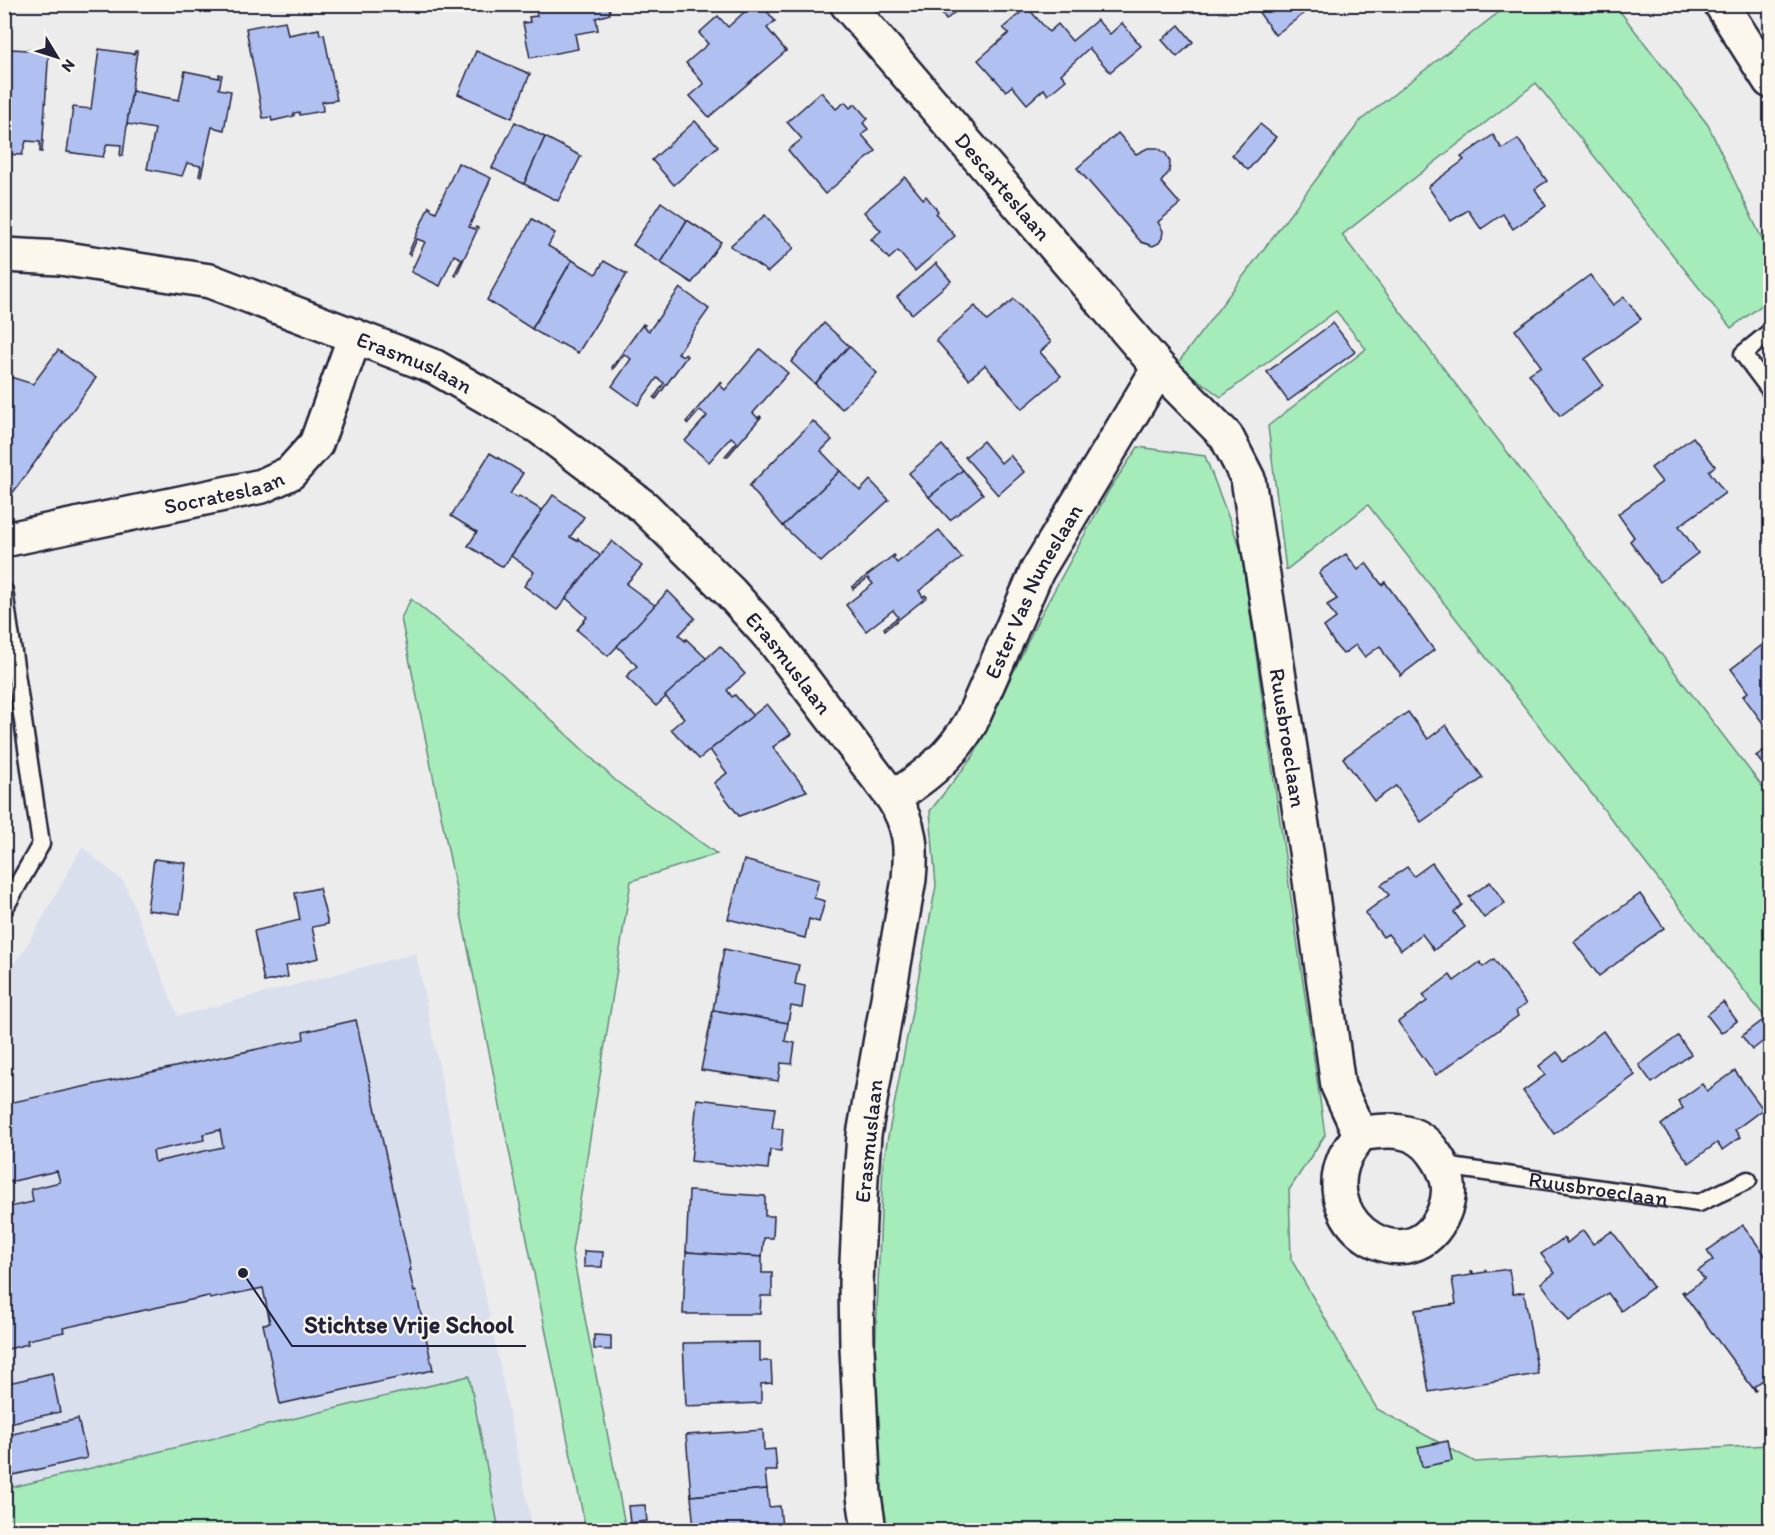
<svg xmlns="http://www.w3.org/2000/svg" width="1775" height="1535" font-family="Itim,sans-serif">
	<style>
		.built { fill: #dadfee }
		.green { fill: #a5ecba; stroke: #64877a; stroke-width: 1.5 }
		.building { fill: #b0c0f0; stroke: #22223b; stroke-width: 1.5; fill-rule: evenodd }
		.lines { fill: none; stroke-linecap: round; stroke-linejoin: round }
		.lane-casing { stroke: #22223b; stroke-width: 21 }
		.street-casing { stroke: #22223b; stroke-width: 38 }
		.secondary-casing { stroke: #22223b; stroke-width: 38 }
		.lane { stroke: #fbf7ec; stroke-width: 16 }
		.street { stroke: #fbf7ec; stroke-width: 33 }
		.secondary { stroke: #fbf7ec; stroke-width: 33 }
		.labels { text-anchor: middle; stroke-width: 4.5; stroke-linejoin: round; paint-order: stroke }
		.street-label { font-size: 22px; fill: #22223b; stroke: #fbf7ec }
		.leader { fill: none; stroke: #22223b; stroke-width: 2 }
		.callout-dot { fill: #22223b; stroke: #fbf7ec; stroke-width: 2 }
		.callout-label { font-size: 24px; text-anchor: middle; font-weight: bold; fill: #22223b; stroke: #fbf7ec; stroke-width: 4.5; stroke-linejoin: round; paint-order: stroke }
	</style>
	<rect width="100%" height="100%" fill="#ececed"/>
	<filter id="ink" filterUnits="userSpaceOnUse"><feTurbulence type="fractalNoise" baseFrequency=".0167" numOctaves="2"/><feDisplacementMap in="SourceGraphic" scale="12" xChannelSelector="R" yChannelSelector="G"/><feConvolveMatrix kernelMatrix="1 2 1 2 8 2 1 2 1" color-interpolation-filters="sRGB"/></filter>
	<g filter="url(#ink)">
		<path class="built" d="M82,847L124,882L178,1016L416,953L533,1530H5L4,975L24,951Z"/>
		<g class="green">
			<path d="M1508,5H1615L1708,125L1770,256V299L1731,328L1536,83L1342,235L1770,797V1024L1368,505L1286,570L1268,426L1366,349L1336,311L1221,397L1177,364L1361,120Z"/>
			<path d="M1138,447L1205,456L1241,550L1325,1135L1289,1190L1291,1259L1377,1409L1475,1462L1768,1445L1770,1442V1530H880L871,1456L883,1163L936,886L930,811L974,755L1038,620L1109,490Z"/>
			<path d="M411,599L501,673L616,781L717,854L631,881L572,1251L626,1530H586L401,618Z"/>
			<path d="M469,1376L499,1530H5V1489Z"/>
		</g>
		<g class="building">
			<path d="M535,4H609L610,14L596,18L598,30L575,34L578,49L530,58L523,23L530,22L529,17L537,16Z"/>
			<path d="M753,4H761L775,21L767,28L786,51L709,117L690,96L704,84L686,63L708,44L699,33L718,16L728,27Z"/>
			<path d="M935,4H964L946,20Z"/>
			<path d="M1253,4H1317L1275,35Z"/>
			<path d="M1027,7L1049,32L1058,24L1072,41L1097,20L1110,34L1122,23L1141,46L1110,72L1089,48L1061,74L1066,80L1048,95L1044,89L1027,104L1012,86L1006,91L978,60L1009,33L1003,28Z"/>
			<path d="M285,21L288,35L319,29L320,35L324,34L337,100L322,102L323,111L300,115L299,112L294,113V116L272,121L271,117L263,118L246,28Z"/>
			<path d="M1179,25L1193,42L1177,57L1162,40Z"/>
			<path d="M46,48H49L42,152H40V142L26,141L22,155L4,154V79L9,80L11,49L46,51Z"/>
			<path d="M99,49L134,54L135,51H137L123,155L120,156L121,145L107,144L103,157L67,152L73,107L91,109Z"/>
			<path d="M476,51L530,74L512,118L458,94Z"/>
			<path d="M185,71L219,78V74L222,75L219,89L231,91L224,130L212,127L201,176H199L201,166L187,163L182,176L147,169L155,129L127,124L132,91L179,100Z"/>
			<path d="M821,92L836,109L845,102L850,108L855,104L868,119L863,123L868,129L862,135L876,151L825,194L788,150L802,139L787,122Z"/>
			<path d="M695,121L718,146L674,185L652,160Z"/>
			<path d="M515,122L545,137L524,184L492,168Z"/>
			<path d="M1260,124L1276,137L1248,170L1232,155Z"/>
			<path d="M1118,133L1136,154L1148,148H1158L1166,154L1170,162L1169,172L1161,182L1180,204L1158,222L1163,231L1162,238L1159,243L1153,246L1141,242L1077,168Z"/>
			<path d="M1493,135L1502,149L1518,139L1547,181L1535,189L1546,206L1513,229L1503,214L1481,229L1468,210L1451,221L1428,187L1464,160L1461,157Z"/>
			<path d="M545,137L581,156L558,201L524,184Z"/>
			<path d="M458,163L491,178L469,227L475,229L476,227L478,228L456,276L454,275L462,259L454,255L440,286L411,272L425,242L417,239L410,255L408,254L429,206L431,207L430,209L436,212Z"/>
			<path d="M905,177L923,199L926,196L938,211L936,214L955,236L915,271L898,251L889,259L871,239L881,231L864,212Z"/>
			<path d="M661,202L687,220L661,263L633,245Z"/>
			<path d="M765,215L794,248L768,272L730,246Z"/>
			<path d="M532,219L555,233L548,246L572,260L532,329L487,300Z"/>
			<path d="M687,220L721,242L692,283L661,263Z"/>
			<path d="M572,260L596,274L604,261L627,274L578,353L560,343L559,345L532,329Z"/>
			<path d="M936,263L951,281L912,314L897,297Z"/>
			<path d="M1590,275L1613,305L1624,297L1641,319L1585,359L1603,385L1560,416L1529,374L1541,366L1515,330Z"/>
			<path d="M680,288L709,309L678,353L683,356L685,354L687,356L656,399L654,398L664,383L657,378L638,405L612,386L631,359L624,354L613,369L612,367L643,324L645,325L643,327L649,331Z"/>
			<path d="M1014,299L1051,342L1040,352L1061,376L1022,409L985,365L969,379L936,340L975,306L987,321Z"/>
			<path d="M824,323L849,346L815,384L791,362Z"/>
			<path d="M1333,323L1355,352L1288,401L1267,372Z"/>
			<path d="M849,346L877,373L842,409L815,384Z"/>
			<path d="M760,349L788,373L753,413L758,418L760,416L761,417L727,457L725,456L737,442L731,437L709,462L685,441L707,416L700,410L688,424L686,422L720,382L722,383L720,385L725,390Z"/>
			<path d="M58,350L96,378L12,494L4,489V375L33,384Z"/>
			<path d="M813,421L832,440L821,451L840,471L783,526L749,486Z"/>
			<path d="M1693,437L1715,466L1709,471L1725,493L1679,526L1698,553L1660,582L1630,541L1634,537L1618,514L1662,482L1651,468Z"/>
			<path d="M983,441L1001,463L1010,455L1024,472L998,495L965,457Z"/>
			<path d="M942,445L963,470L929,497L909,473Z"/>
			<path d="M490,453L523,473L510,494L518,498L519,496L543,511L503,567L468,546L477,532L451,516Z"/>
			<path d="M963,470L983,494L950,520L929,497Z"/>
			<path d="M840,471L860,491L870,480L889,500L821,562L783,526Z"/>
			<path d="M553,495L584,517L570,537L577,541L578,539L601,556L557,610L524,586L534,572L511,556Z"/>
			<path d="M939,530L962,558L919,591L923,597L925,595L927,597L885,630L884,628L898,617L893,610L866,631L846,605L873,584L868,578L853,589L852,587L894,555L895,556L893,558L897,563Z"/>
			<path d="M612,541L642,566L626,584L656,606L608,656L577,630L587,617L566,598Z"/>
			<path d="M1346,554L1358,570L1366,563L1382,585L1385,582L1434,650L1400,676V673L1387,658L1380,646L1365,657L1356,645L1343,654L1336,646L1324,627L1336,618L1327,605L1337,599L1319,574L1324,568Z"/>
			<path d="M668,591L695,618L679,635L685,641L686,639L707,659L656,706L626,677L637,666L617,646Z"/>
			<path d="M1770,639V733L1743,696L1748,692L1731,669Z"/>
			<path d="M720,646L745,674L727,690L732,697L735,695L753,716L699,759L671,729L684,718L665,696Z"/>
			<path d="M767,704L791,734L773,747L807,791L739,816L714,783L727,773L710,750Z"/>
			<path d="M1408,712L1428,739L1446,725L1483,778L1421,822L1396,786L1374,801L1343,758Z"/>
			<path d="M1770,746V774L1756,756Z"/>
			<path d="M154,859L186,863L180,914L147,910Z"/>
			<path d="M744,860L819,880L814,898L825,901L819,922L809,919L805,938L728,919Z"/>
			<path d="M1432,863L1462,905L1454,912L1465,927L1434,950L1422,934L1401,950L1388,934L1383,937L1365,913L1389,895L1381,885L1407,867L1414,876Z"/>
			<path d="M1490,882L1505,903L1484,918L1469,897Z"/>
			<path d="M319,888L328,924L312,927L319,958L286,966L288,977L264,982L254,931L300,920L295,893Z"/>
			<path d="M1640,894L1664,928L1599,976L1574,942Z"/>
			<path d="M724,949L799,965L795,984L805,986L802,1008L791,1006L788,1023L713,1010Z"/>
			<path d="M1494,959L1526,1004L1516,1011L1518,1016L1436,1075L1398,1022L1427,1001L1423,995L1450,975L1454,981L1480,962L1483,967Z"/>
			<path d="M1723,1002L1737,1021L1721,1033L1707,1015Z"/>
			<path d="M713,1010L788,1023L785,1041L795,1043L792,1064L781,1063L778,1081L701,1070Z"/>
			<path d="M1770,1015V1036L1752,1050L1742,1036Z"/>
			<path d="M356,1020L411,1270H409L414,1292L416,1291L433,1370L280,1404L263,1324L270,1323L263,1288L210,1299L209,1296L63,1328L64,1332L27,1340L28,1344L4,1350V1208L33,1202L31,1189L60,1182L57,1171L5,1183L4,1104L304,1039L303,1032ZM220,1130L223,1147L155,1162L153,1151L204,1140L203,1134Z"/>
			<path d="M1603,1031L1635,1075L1554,1134L1523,1091L1545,1075L1539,1066L1557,1052L1564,1061Z"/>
			<path d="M1678,1036L1691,1054L1652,1083L1639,1065Z"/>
			<path d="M1735,1071L1763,1109L1735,1130L1740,1137L1722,1150L1717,1143L1689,1163L1661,1125L1683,1108L1678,1101L1702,1084L1707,1091Z"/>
			<path d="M697,1099L775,1108L772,1128L783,1129L781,1151L770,1150L768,1169L691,1161Z"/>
			<path d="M689,1191L765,1196V1216H774L773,1238H764L762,1257L686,1252Z"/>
			<path d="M1743,1225L1770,1262V1268L1763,1273L1770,1284V1339L1764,1344L1770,1353V1374L1754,1387L1756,1390L1755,1391L1682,1292L1684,1291L1685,1293L1704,1279L1698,1271L1713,1260L1707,1251Z"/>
			<path d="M1583,1230L1593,1244L1612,1231L1653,1287L1621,1311L1608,1293L1569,1321L1541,1283L1555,1273L1541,1254L1564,1238L1567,1243Z"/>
			<path d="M584,1251L603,1252L602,1267H584Z"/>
			<path d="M686,1252L762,1257V1273H772V1296H761L760,1314H683Z"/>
			<path d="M1509,1269L1513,1294L1524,1292L1538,1374L1429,1392L1415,1310L1456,1304L1452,1278L1472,1275L1471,1272H1473V1274L1486,1272V1270L1488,1272Z"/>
			<path d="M594,1335L611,1336V1350L594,1349Z"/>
			<path d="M760,1342V1361H771L772,1383L761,1384V1403L686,1406L683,1343Z"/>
			<path d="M52,1373L60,1412L4,1424V1384Z"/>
			<path d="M78,1419L87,1458L9,1476L4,1458V1436Z"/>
			<path d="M763,1430L764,1450L775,1449L777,1471H765L767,1489L691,1496L686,1435Z"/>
			<path d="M1448,1441L1452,1461L1422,1467L1418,1447Z"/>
			<path d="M767,1489L769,1507L780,1506L782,1528L771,1529V1530H694L691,1496Z"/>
			<path d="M645,1505L647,1521L630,1523L628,1506Z"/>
		</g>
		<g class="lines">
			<defs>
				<g id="lane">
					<path d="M1770,332L1743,354L1770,390"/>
					<path d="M4,591L41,844L4,909"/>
					<path id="s1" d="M1444,1166L1699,1203L1748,1180"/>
				</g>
				<g id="street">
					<path id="s2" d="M847,4L1159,368L1226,436L1248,479L1306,851L1338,1086L1360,1134C1388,1129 1416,1127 1434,1153C1448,1172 1453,1190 1444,1212C1413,1287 1314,1227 1345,1157C1349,1149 1355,1142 1360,1134"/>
					<path id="s3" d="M4,255L60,258L210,281L435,367L539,427L644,507L730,592L774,641L893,798C911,826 912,848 909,879L864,1135L861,1178L856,1283L857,1347L864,1496L869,1530"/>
					<path id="s4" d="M4,540L262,486L290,473L316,444L355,336"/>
					<path id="s5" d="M893,798C926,776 951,757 971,722L1037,571L1159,368"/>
				</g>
				<path id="secondary" d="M1721,4L1770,81"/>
			</defs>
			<use href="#lane" class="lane-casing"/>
			<use href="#street" class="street-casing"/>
			<use href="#secondary" class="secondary-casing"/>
			<use href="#lane" class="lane"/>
			<use href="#street" class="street"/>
			<use href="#secondary" class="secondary"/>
		</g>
	</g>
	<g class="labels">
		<g class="street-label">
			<text dy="8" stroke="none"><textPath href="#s2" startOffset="240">Descarteslaan</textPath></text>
			<text dy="8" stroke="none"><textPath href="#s3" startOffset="428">Erasmuslaan</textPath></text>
			<text dy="8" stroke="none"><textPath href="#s4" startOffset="225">Socrateslaan</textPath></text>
			<text dy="8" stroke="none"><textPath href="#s5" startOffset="255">Ester Vas Nuneslaan</textPath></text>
			<text dy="8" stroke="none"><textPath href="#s3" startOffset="914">Erasmuslaan</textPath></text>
			<text dy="8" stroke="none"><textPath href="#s2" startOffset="885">Ruusbroeclaan</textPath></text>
			<text transform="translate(868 1141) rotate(-84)" y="8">Erasmuslaan</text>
			<text dy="8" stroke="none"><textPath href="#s1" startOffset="156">Ruusbroeclaan</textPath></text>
		</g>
	</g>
	<path class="leader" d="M243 1273L292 1346H526"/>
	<circle class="callout-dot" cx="243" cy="1273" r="6"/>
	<g class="callout-label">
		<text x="409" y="1333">Stichtse Vrije School</text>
	</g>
	<rect width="1775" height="1535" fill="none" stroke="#fbf7ec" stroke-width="24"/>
	<rect x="12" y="12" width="1751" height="1511" fill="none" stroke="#22223b" stroke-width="2" filter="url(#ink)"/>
	<g transform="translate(57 57) rotate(128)" stroke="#fbf7ec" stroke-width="4.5" paint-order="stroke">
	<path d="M0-4.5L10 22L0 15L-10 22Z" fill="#22223b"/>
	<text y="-9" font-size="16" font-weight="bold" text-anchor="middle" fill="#22223b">N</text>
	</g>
</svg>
